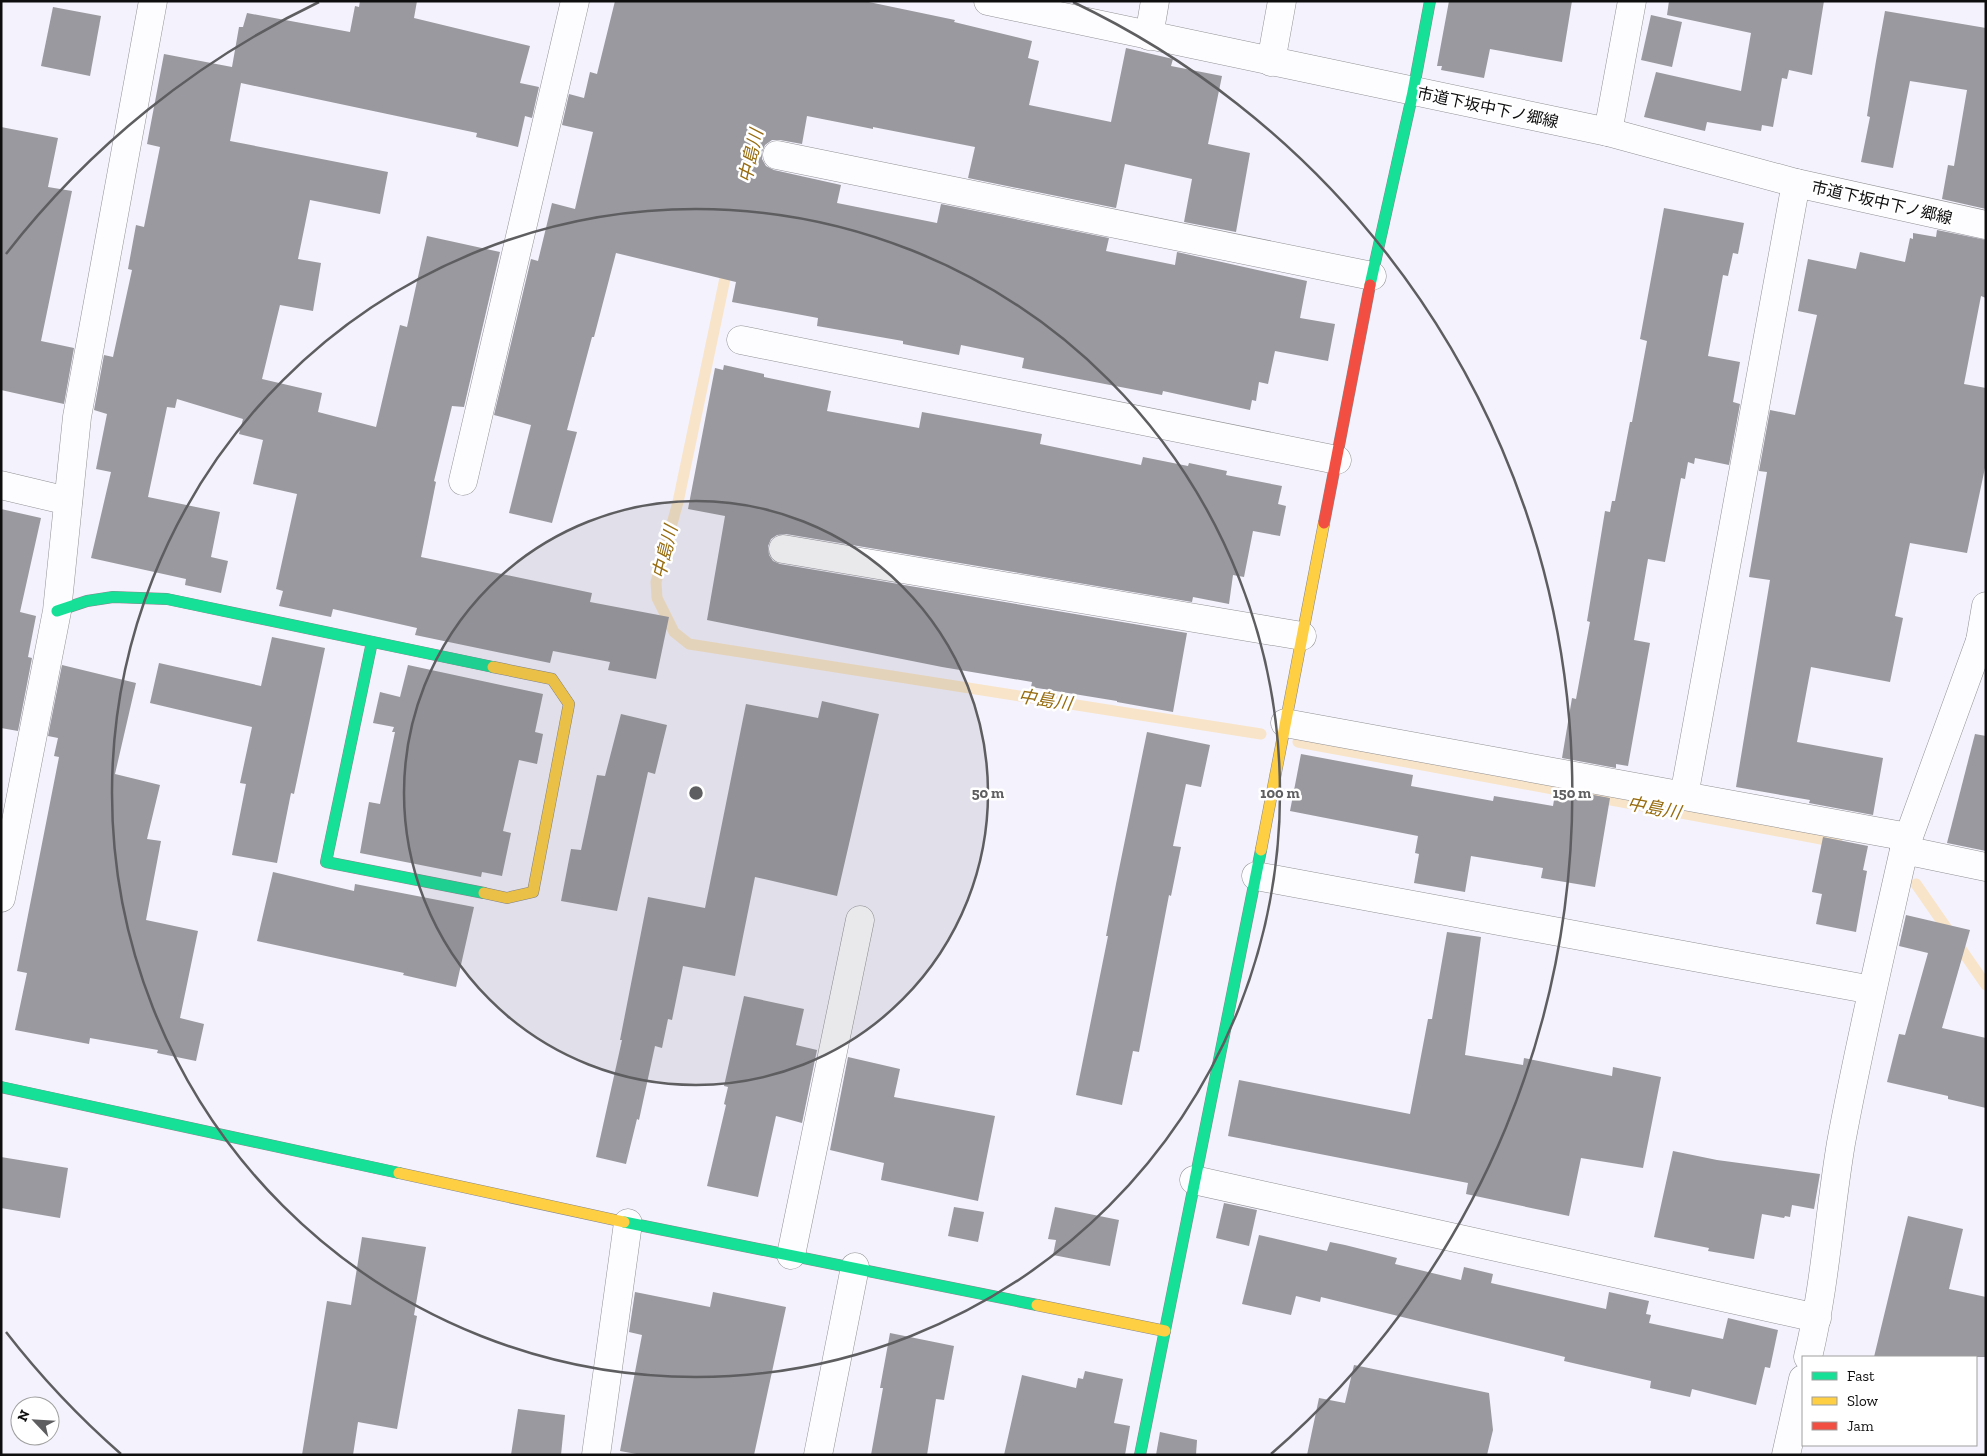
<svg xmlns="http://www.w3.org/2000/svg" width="1987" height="1456" font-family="'Zilla Slab','Noto Sans JP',serif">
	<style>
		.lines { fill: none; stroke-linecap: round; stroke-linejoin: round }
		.stream { stroke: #f8e4c8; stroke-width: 11 }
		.building { fill: #99999f }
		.street-casing { stroke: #929195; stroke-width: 29 }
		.fast-casing { stroke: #88878c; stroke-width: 12 }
		.slow-casing { stroke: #88878c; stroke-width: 12 }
		.jam-casing { stroke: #88878c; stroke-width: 12 }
		.street { stroke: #fdfdff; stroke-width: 28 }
		.fast { stroke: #16e098; stroke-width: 11 }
		.slow { stroke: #ffcf43; stroke-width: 11 }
		.jam { stroke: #f24e42; stroke-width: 11 }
		.ring { fill: none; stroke: #5e5e61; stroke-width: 2.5 }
		.labels { text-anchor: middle; stroke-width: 5; stroke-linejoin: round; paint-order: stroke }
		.street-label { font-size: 16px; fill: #0e0e0e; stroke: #fff }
		.water-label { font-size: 18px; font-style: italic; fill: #986d11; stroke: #fff }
		.centre { fill: #5e5e61; stroke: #fff; stroke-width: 2.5 }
		.ring-label { font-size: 15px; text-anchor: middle; font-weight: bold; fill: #5e5e61; stroke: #fff; stroke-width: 5; stroke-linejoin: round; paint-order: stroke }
	</style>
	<rect width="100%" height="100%" fill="#f4f2fc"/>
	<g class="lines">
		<g class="stream">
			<path d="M728,264L678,502L656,582L657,598L674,632L689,644L1261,734"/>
			<path d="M1298,742L1569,792"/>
			<path d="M1595,797L1837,842"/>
			<path d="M1916,884L1986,985"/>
		</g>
	</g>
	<g class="building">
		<path d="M360,1H417L414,18L530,46L520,83L539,87L532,118L525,116L518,147L476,137L477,133L241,83L230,141L388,172L380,214L310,200L298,259L321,263L313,311L280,305L262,379L322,393L318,412L376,427L400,325L407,327L427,236L500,252L464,407L452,406L434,481L436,482L421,557L592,593L590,602L669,617L656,679L608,670L610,662L553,651L550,663L415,635L417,628L333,609L331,617L279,606L283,591L276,589L297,494L253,484L263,440L239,434L243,419L177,399L175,408L167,407L148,497L220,512L211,557L228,561L221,593L185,585L186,579L91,558L111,472L96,469L107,414L94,410L104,355L113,357L132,270L128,269L136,225L144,227L160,147L147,144L164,54L232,67L239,27H243L247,13L350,32L355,6L359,7Z"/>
		<path d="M615,1H864L955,20L954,22L1032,41L1028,58L1039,61L1029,105L1111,122L1126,48L1173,59L1171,66L1222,76L1208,144L1250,153L1236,232L1184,222L1192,179L1125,164L1116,208L968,178L975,147L873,127V129L807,116L802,144L780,140H772L765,145L762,152V159L766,166L774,170L841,185L837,203L937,223L941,204L1109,238L1106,251L1175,265L1177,252L1307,281L1300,318L1335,324L1328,361L1275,351L1268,384L1259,382L1256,401L1252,400L1250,410L1163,391L1162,395L1022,368L1024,358L961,345L959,355L903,344V341L817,326L818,318L732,302L736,282L616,253L594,337H592L567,430L577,432L552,523L509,513L531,425L494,415L531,259L538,261L552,203L575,209L593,132L562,125L569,94L584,98L590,72L597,74Z"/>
		<path d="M1449,1H1572L1562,62L1490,49L1484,78L1441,70L1442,66H1437Z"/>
		<path d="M1669,1H1824L1812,75L1789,70L1787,79L1782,78L1773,127L1762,125L1761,131L1707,122L1705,131L1644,117L1656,72L1741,91L1751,33L1667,15Z"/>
		<path d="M53,7L101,16L90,76L41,66Z"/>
		<path d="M1885,11L1986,28V209L1942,199L1948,165L1954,166L1967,90L1910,81L1893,168L1861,162L1870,117L1867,116L1876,61Z"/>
		<path d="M1651,15L1682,22L1672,67L1641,60Z"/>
		<path d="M1,127L58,138L48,187L72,191L41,341L74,348L64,404L1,390Z"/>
		<path d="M1664,208L1744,223L1738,254L1733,253L1728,276L1723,275L1708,356L1740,362L1733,402L1740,404L1729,465L1695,458L1694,464L1688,462L1685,479L1681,478L1665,562L1648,559L1634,640L1650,643L1628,766L1616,764V768L1562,758L1572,698L1576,699L1590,622L1587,621L1605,511L1610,512L1612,501H1615L1630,422H1632L1647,341L1640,339Z"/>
		<path d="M1937,230L1986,240V298L1981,296L1964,384L1986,388V463L1967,553L1910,543L1895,616L1903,618L1890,682L1811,667L1797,742L1883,758L1873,815L1809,803L1810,800L1736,787L1770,580L1749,577L1767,472L1759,471L1770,410L1795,415L1817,315L1798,311L1808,259L1856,269L1860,252L1905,262L1910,238L1913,239V233L1936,237Z"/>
		<path d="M724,365L764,374V377L831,391L827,411L919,428L922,412L1042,434L1040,444L1141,465L1143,457L1188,466L1189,463L1227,471L1226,475L1282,486L1278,504L1286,506L1280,536L1253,531L1244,577L1233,575L1229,604L1193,597L1192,602L786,534L777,535L771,539L768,546L769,555L773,561L780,564L1187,633L1173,712L1117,702V701L1031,687L1032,682L942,667L707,620L725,516L688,509L715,368L723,370Z"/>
		<path d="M1,509L41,518L20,612L36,616L28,657L32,658L18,731L1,728Z"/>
		<path d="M272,637L325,648L294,794L291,793L277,863L232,855L246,784L240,783L252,727L150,703L159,663L261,686Z"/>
		<path d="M62,665L136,683L115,774L160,785L147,839L161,841L146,920L198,931L180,1018L204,1024L196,1061L157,1053L158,1050L90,1038L89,1044L15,1030L27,973L17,971L59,757L54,756L58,738L48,736Z"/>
		<path d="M408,665L543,694L535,732L543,734L537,764L519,760L503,831L511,833L502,876L482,872L481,877L360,853L369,802L380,804L395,732H392L394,727L373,723L380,692L400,697Z"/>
		<path d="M822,701L879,714L837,896L755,877L735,976L683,966L672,1020L668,1019L662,1048L655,1046L639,1120L637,1119L626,1164L596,1157L622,1040H620L648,897L705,908L746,704L818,718Z"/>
		<path d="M621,714L667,725L655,774L648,772L617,911L561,901L571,849L581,850L597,775L605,776Z"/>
		<path d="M1147,732L1210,745L1201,787L1186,784L1173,846L1181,847L1171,896L1169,895L1139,1052L1133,1051L1122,1105L1076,1095L1108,936H1106L1116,884Z"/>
		<path d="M1975,734L1986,736V851L1947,843Z"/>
		<path d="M1301,754L1413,775L1411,786L1493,801L1494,796L1553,806L1556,788L1610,798L1595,887L1541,878L1543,868L1471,856L1465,892L1414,883L1419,854L1415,853L1418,836L1290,811Z"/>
		<path d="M1823,837L1868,846L1863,870L1867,871L1856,932L1816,924L1822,894L1812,892Z"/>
		<path d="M273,872L354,891L355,884L474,907L456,987L403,975L404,973L257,941Z"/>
		<path d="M1906,915L1970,930L1942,1028L1986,1038V1108L1948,1099V1096L1887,1082L1899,1034L1905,1035L1928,953L1899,946Z"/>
		<path d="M1447,932L1481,937L1465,1055L1523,1065L1524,1058L1612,1076L1613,1067L1661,1077L1643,1168L1581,1158L1569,1216L1466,1194L1468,1183L1228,1136L1239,1080L1410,1114L1428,1019H1432Z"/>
		<path d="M744,996L804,1009L796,1045L817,1050L802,1123L776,1116L758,1197L707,1186L726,1105L724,1104L728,1087L724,1086Z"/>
		<path d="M848,1057L900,1069L894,1097L995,1116L978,1201L881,1180L884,1163L830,1150Z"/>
		<path d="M1673,1151L1717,1160L1820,1174L1814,1209L1792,1205L1790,1217L1785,1216L1784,1218L1762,1214L1754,1259L1708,1251L1709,1248L1654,1237Z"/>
		<path d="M1,1157L68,1168L60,1218L1,1208Z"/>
		<path d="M1224,1203L1257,1210L1249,1246L1216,1238Z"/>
		<path d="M954,1207L984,1212L978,1242L948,1236Z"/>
		<path d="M1055,1207L1119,1220L1110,1266L1053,1255L1056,1240L1048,1239Z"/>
		<path d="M1908,1216L1963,1229L1949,1289L1986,1297V1357H1874Z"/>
		<path d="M1259,1235L1327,1251L1330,1242L1345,1245L1397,1258L1395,1264L1461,1280L1464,1267L1493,1274L1491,1283L1606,1309L1609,1292L1649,1301L1646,1314L1651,1315L1649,1323L1723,1339L1728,1318L1778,1330L1770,1368L1765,1367L1756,1405L1692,1389L1690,1397L1650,1388L1651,1381L1564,1361L1565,1357L1321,1297L1320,1302L1296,1296L1291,1315L1242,1304Z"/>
		<path d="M362,1237L426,1247L414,1315L417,1316L397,1429L358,1422L353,1455H302L327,1301L351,1305Z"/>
		<path d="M635,1292L710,1307L713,1292L786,1307L754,1455H642L620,1451L642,1335L629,1332Z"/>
		<path d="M890,1333L954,1346L944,1400L936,1399L927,1455H871L883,1388H880Z"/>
		<path d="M1354,1365L1489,1393L1493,1430L1487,1455H1307L1319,1398L1345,1403Z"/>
		<path d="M1085,1371L1123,1379L1114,1423L1130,1426L1125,1455H1004L1022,1375L1076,1388L1078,1378L1083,1379Z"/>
		<path d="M518,1409L565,1415L561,1455H511Z"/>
		<path d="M1160,1432L1197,1440L1196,1455H1156Z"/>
	</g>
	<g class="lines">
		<defs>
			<g id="street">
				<path d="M988,1L1608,132L1796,183L1986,225"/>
				<path d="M1149,36L1155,1"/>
				<path d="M1271,62L1282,1"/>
				<path d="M1608,132L1632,1"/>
				<path d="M777,155L1372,276"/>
				<path d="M741,340L1337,460"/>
				<path d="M463,481L575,1"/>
				<path d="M1,485L68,501"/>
				<path d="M783,549L1302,636"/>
				<path d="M1986,606L1980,641L1986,642"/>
				<path d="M1285,723L1908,837"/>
				<path d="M1684,796L1796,183"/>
				<path d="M1904,850L1980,641"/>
				<path d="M1256,876L1872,990"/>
				<path d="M1,898L57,611L77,417L153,1"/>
				<path d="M1194,1180L1817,1318"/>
				<path d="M791,1255L860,920"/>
				<path d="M1808,1357C1825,1287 1829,1215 1841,1143C1859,1045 1882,948 1904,850L1986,867"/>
				<path d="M596,1455L628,1223"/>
				<path d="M818,1455L855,1267"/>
				<path d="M1786,1455L1803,1379"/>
			</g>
			<g id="fast">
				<path d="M1370,285L1413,92L1430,1"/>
				<path d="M57,611L87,601L113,597L167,599L493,667"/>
				<path d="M372,642L326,862L484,893"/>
				<path d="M1,1087L399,1173"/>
				<path d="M624,1222L1037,1305"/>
				<path d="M1140,1455L1261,850"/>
			</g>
			<g id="slow">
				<path d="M1261,850L1324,523"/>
				<path d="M484,893L507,898L533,892L569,704L552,679L493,667"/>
				<path d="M399,1173L624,1222"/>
				<path d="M1037,1305L1165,1331"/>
			</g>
			<path id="jam" d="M1324,523L1370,285"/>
		</defs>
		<use href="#street" class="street-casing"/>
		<use href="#fast" class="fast-casing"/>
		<use href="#slow" class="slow-casing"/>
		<use href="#jam" class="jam-casing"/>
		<use href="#street" class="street"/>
		<use href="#fast" class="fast"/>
		<use href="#slow" class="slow"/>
		<use href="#jam" class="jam"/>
	</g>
	<circle cx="696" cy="793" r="292" fill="#5e5e61" fill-opacity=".12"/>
	<g class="ring">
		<circle cx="696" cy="793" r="292"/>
		<circle cx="696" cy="793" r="584"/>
		<path d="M121 1454A876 876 0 0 1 6 1332M6 254A876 876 0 0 1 319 2M1073 2A876 876 0 0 1 1271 1454"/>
	</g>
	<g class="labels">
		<g class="street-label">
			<text transform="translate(1488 107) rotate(12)" y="6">市道下坂中下ノ郷線</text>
			<text transform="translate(1882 202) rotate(13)" y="6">市道下坂中下ノ郷線</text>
		</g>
		<g class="water-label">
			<text transform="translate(751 156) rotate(-77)" y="6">中島川</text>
			<text transform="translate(665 552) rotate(-76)" y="6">中島川</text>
			<text transform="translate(1045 700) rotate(9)" y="6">中島川</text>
			<text transform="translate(1654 808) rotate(11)" y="6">中島川</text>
		</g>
	</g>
	<circle cx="696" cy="793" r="8" class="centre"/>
	<g class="ring-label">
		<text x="988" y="798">50 m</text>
		<text x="1280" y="798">100 m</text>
		<text x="1572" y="798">150 m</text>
	</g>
	<rect width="1987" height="1456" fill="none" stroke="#0e0e0e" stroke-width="5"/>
	<rect x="1802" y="1356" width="175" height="90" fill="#ffffff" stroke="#9f9f9f"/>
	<rect x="1812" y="1372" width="25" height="8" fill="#16e098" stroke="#9f9f9f"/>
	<text x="1847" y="1381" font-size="15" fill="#0e0e0e">Fast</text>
	<rect x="1812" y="1397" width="25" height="8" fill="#ffcf43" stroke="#9f9f9f"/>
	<text x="1847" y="1406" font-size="15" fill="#0e0e0e">Slow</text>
	<rect x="1812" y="1422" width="25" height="8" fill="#f24e42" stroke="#9f9f9f"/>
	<text x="1847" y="1431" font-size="15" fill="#0e0e0e">Jam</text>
	<g transform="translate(35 1421) rotate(295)"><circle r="24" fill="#ffffff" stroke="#9f9f9f"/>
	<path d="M0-4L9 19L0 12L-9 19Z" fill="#5e5e61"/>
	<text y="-8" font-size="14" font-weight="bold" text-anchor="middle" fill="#0e0e0e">N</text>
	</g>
</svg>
